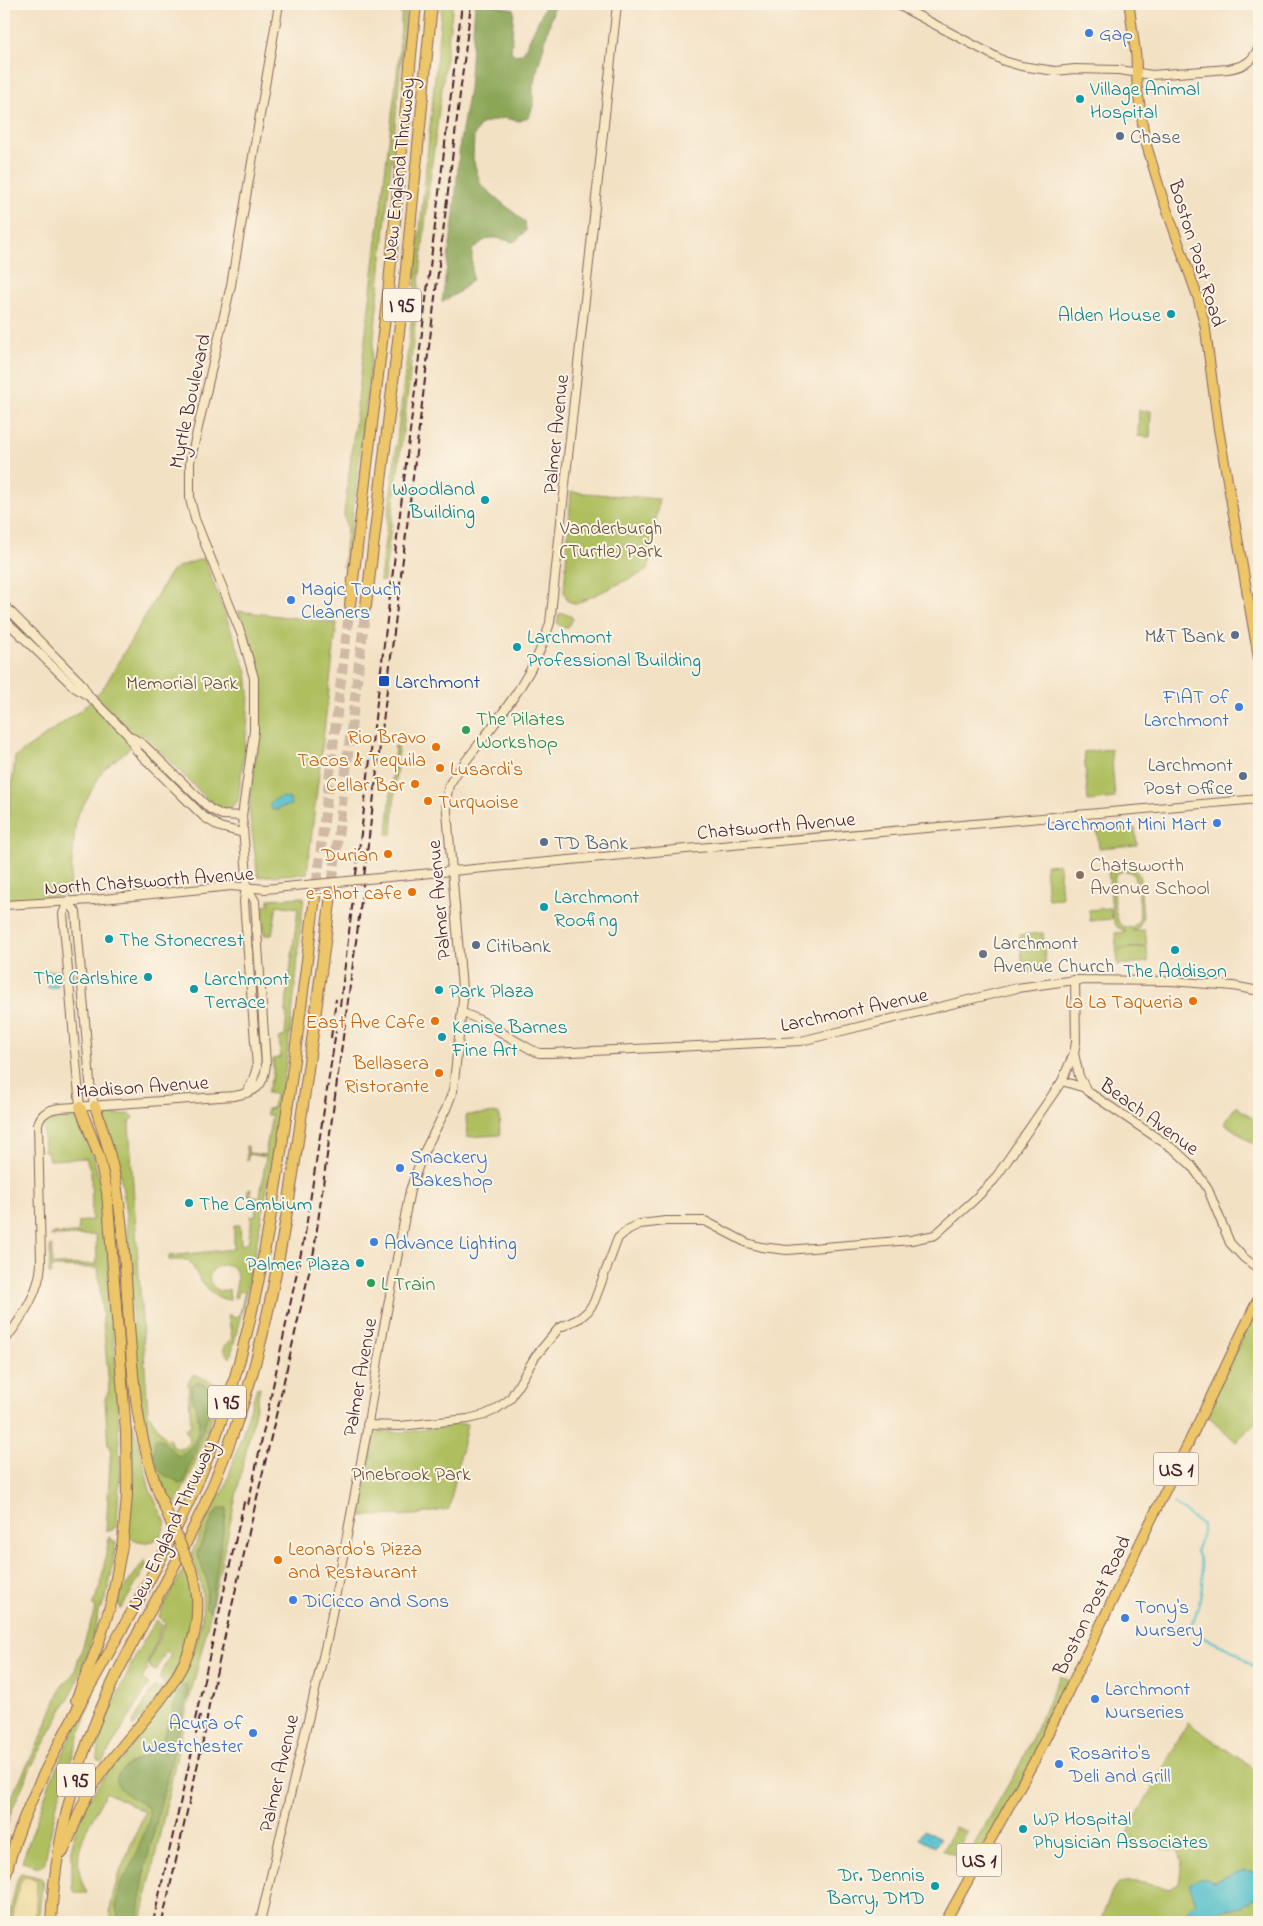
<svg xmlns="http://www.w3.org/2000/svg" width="1263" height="1926" font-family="'Indie Flower',sans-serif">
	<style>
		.green { fill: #afbf61; stroke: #7c6f46; fill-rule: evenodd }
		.forest { fill: #8ba657; stroke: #6a6241 }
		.sand { fill: #eeda9e; stroke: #9c7c64 }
		.water { fill: #52bfcb; stroke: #4e6f7b }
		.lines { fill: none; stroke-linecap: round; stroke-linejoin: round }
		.stream { stroke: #52bfcb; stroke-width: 2 }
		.highway-tunnel { stroke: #d1baa5; stroke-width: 10; stroke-dasharray: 10 5; stroke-linecap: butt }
		.secondary-casing { stroke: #856361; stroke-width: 10 }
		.primary-casing { stroke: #856361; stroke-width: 11 }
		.highway-casing { stroke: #856361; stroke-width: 12 }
		.secondary { stroke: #f7e8c3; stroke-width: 8 }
		.primary { stroke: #ecc669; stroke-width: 9 }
		.highway { stroke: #ecc669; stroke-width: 10 }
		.rail { stroke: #4a1f2b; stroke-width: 2; stroke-dasharray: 8 4; stroke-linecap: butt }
		.secondary-bridge-casing { stroke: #856361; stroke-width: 10; stroke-linecap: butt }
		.highway-bridge-casing { stroke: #856361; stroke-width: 12; stroke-linecap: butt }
		.secondary-bridge { stroke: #f7e8c3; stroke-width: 8 }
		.highway-bridge { stroke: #ecc669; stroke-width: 10 }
		.shop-dot { fill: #3f7fe0; stroke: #fcf5e5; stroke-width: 2 }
		.culture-dot { fill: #0f9aa8; stroke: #fcf5e5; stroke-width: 2 }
		.service-dot { fill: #5c6f8a; stroke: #fcf5e5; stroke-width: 2 }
		.transit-dot { fill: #1a4fb4; stroke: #fcf5e5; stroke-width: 2 }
		.leisure-dot { fill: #2e9e5b; stroke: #fcf5e5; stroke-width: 2 }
		.food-dot { fill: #e8710a; stroke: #fcf5e5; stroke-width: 2 }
		.education-dot { fill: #8d6e63; stroke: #fcf5e5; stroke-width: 2 }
		.worship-dot { fill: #6b7280; stroke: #fcf5e5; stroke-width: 2 }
		.labels { text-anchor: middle; stroke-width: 4; stroke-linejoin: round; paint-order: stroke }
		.shield { fill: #fcf5e5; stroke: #7f5f63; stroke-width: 1 }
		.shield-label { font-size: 19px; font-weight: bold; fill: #4a1f2b }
		.shop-label { font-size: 20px; fill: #366cbe; stroke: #fcf5e5; text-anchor: start }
		.culture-label { font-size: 20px; fill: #0d838f; stroke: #fcf5e5; text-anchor: start }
		.service-label { font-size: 20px; fill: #4e5e75; stroke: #fcf5e5; text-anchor: start }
		.street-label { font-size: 20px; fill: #4a1f2b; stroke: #fcf5e5 }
		.park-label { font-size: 20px; fill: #684f3b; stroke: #fcf5e5 }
		.transit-label { font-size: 20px; fill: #164399; stroke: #fcf5e5; text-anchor: start }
		.leisure-label { font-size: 20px; fill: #27864d; stroke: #fcf5e5; text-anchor: start }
		.food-label { font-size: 20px; fill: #c56008; stroke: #fcf5e5; text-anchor: end }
		.education-label { font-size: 20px; fill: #785e54; stroke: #fcf5e5; text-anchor: start }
		.worship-label { font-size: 20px; fill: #5b616d; stroke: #fcf5e5; text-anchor: start }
	</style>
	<rect width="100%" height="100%" fill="#fcf5e5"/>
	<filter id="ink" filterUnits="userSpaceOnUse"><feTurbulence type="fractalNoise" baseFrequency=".02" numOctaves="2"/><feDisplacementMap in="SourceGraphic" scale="10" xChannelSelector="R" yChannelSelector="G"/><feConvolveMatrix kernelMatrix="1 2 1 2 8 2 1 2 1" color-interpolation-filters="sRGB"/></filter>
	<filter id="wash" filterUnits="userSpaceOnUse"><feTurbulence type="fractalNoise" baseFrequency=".0096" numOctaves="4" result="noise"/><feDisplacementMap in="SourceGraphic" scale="20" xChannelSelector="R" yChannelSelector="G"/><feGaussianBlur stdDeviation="1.12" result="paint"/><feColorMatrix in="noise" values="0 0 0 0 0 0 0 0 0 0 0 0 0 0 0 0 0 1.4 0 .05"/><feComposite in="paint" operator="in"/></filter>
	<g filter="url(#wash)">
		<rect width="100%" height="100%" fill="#f3e1c4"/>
		<g class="green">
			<path d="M402,4H407L374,338L346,568L343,567L347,529L344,515L399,57Z"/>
			<path d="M442,4H453L429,186L408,391L384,581H380L411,323Z"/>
			<path d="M1139,410L1151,411L1150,437L1138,436Z"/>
			<path d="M571,492L659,499L648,570L576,604L568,601L564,592Z"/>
			<path d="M204,558L247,672L249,693L247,729L238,801L228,810L214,806L143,734L130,748L103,770L76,818L69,895L6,900L7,830L15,757L81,710L104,687L170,573L178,567Z"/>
			<path d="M238,611L337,623L307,873L258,877L249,810L261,702L260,677L255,654Z"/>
			<path d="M562,613L571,616L573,619L568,627L563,628L557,623L558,615Z"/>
			<path d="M395,746H398L392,834H387Z"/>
			<path d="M1111,749L1115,798L1088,801L1084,752Z"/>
			<path d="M1135,828L1137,845L1099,848L1097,831Z"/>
			<path d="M1059,864L1062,898L1048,899L1045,865Z"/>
			<path d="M1122,866L1133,868L1138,873L1140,878L1143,917L1139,927L1132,931L1145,930L1147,946L1119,949L1147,947L1148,962L1118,965L1115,933L1126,932L1117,927L1113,920L1108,869H1112L1113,872ZM1124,870L1132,873C1137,878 1142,912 1139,920C1137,924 1134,926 1130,928L1121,926C1114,918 1111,883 1116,874Z"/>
			<path d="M304,897C301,921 299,945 297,969C284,1097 263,1234 230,1358L224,1352V1346L232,1339L228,1314L235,1318L240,1313L245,1292L239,1291L236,1298L234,1297C235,1291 237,1284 237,1277C236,1252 196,1270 214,1287C219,1292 224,1291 229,1289L230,1300C207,1298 199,1277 189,1260H169V1256L234,1249V1225H240L241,1245L248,1243C249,1233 252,1225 251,1216L256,1215L254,1197H248V1189L251,1188L250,1195L260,1197L266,1157L249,1154L247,1160L246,1146H248V1153L265,1155L272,1115H267V1109L273,1108L275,1094L267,1093L273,1074V1059L281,1057L279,1038L285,1036L287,1013H285L298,908L277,905L272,935H264L263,906L269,905V899Z"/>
			<path d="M1110,908L1112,919L1090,921L1089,910Z"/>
			<path d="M1043,933L1046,971L1023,973L1020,935Z"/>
			<path d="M1236,1106L1259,1123V1148L1224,1123Z"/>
			<path d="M499,1113L500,1135L467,1137L466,1115Z"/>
			<path d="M131,1114L134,1118L129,1123L148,1413L166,1440L169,1438L172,1446L178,1449L184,1448L190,1441L189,1435L185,1430L191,1425L188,1382L193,1375H195L223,1387L192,1471L172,1511C166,1497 159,1483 154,1469C127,1379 136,1284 123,1192C120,1168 113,1145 105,1122L109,1115Z"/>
			<path d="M74,1118L77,1120L92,1152L101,1186L106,1233L109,1278V1300L112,1313L117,1388L120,1471L117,1526L112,1530L106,1531L111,1445H108L105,1398L108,1393L109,1386L98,1268L52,1267L51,1274H49L50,1247L52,1245V1265L97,1264L96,1235L51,1236V1234L78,1233L79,1222L92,1220L91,1172L86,1158L49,1160L47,1151H44L43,1125L46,1120Z"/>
			<path d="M1259,1301V1418L1236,1442L1206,1414Z"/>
			<path d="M257,1387L260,1388L204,1641L187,1708L141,1922H110C108,1890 133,1842 145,1812L106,1792C98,1809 81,1835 79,1854C77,1868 81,1881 87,1893H76L72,1888V1846L77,1819L92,1794L115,1761L123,1759C167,1699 228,1635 191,1555L212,1506L219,1493L223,1494Z"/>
			<path d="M133,1423L150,1490L166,1523C164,1528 162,1535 158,1538C149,1545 135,1542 128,1535V1424Z"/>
			<path d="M467,1424L449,1509L415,1515L362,1516L374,1436C382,1428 394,1433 404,1432C425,1431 446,1423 467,1424Z"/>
			<path d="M109,1537L116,1543C113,1561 110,1599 98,1611L97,1623L76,1685L31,1767L13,1807L4,1834V1817L16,1787L40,1740L62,1686L74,1673L96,1607L92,1605L100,1589Z"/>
			<path d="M145,1560L146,1567L121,1609L118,1603L119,1595Z"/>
			<path d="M185,1567C202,1604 188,1652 168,1685C158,1700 144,1714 133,1727V1722L155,1686L160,1689L164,1683L159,1679L171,1654L166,1651L156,1671L150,1668L148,1664L165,1623L158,1617Z"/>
			<path d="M156,1620L162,1625L146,1667L148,1669L142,1679L149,1684L102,1762L98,1759L99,1740L107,1719L136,1654Z"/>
			<path d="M1060,1676L1074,1683L974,1871L962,1866L1020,1764Z"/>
			<path d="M93,1695L57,1803L44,1865L39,1867L22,1862L50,1782L70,1738Z"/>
			<path d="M1188,1723L1259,1772V1922H1100C1104,1913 1110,1893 1116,1886C1125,1876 1156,1886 1169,1889L1179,1883L1182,1862L1178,1850L1162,1848L1125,1837Z"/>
			<path d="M955,1827L967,1832L955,1855L943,1850Z"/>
			<path d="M21,1873L41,1878L43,1880L38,1922H8L17,1880Z"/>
		</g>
		<g class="forest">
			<path d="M475,4H486L514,9L511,52L516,55L523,53L546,4H555L533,86V106L529,117L520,121L503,118L481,124L474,135L473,159L481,185L525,222L526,231L514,242C492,237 490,234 472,250V280L459,292L442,302L454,215L460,142L469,89Z"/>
			<path d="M197,1382L212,1388L215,1396L184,1482L179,1484C174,1477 167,1478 162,1473C153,1465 152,1447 156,1438L162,1440L178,1456C194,1449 201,1433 198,1416C196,1405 190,1396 191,1385Z"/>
			<path d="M220,1508H227L210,1611L206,1608L207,1581L197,1553L214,1515Z"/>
			<path d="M187,1685L188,1692L145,1868L138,1922H119L116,1906L121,1882L131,1868L149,1820V1809C137,1799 117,1794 116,1777L128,1764L143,1757L163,1739L178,1693L182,1686Z"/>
		</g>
		<path class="sand" d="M25,1877H31L37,1881L35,1922H11L20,1882Z"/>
		<g class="water">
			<path d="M282,797L290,799L291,805L279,808L277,811L276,809L272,810L270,805L272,801Z"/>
			<path d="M47,971H57L58,987L48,988Z"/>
			<path d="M924,1830L940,1839L935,1847L919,1839Z"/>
			<path d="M1245,1871L1259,1873V1900L1252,1899C1242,1910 1226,1907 1212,1913C1207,1915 1203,1921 1198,1922C1193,1923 1187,1922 1182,1922V1918L1196,1902L1189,1884C1199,1879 1201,1875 1213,1881Z"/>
		</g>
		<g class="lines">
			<path class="stream" d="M1173,1503L1202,1525V1534L1196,1552C1209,1576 1199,1603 1192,1628L1196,1634L1233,1651L1259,1671"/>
		</g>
	</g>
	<g filter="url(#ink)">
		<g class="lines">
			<g class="highway-tunnel">
				<path d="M331,895L366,606"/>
				<path d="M315,897L350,605"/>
			</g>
			<defs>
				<g id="secondary">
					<path d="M896,4L1004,61L1021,66L1055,71L1075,69L1119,70L1152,75L1228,69C1245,66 1252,62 1259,47"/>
					<path d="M4,605L81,683L89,696"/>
					<path d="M4,619L74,687L90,697L128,735L137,751L204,817L220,827L243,833"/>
					<path d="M129,736L143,744L210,809L222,815L242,816"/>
					<path d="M368,879L686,849L1259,799"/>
					<path d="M68,901L76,912L91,1094L95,1106"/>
					<path d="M68,901L63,914L80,1107"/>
					<path d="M4,905L93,900L231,886L266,889L295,886"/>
					<path d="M463,1013L480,1020L530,1049L539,1053H551L801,1041L1017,988L1075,980L1171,981L1233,986L1259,991"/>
					<path d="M1074,1053L1079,1076L1087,1091L1175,1150L1191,1165L1207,1187L1230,1243L1244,1258L1259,1269"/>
					<path d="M1062,1081L1085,1088"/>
					<path d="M246,1093L253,1080L257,1067L244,902L247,876L242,816L254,731V678L242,636L195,519L190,499V462L231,285L279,4"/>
					<path d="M4,1342C21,1318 40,1293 41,1263L38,1124C41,1113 49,1109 60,1108L234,1096C256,1092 264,1087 266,1064L255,901L247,887"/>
					<path d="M367,1425L400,1426L468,1419L484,1415L495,1410L510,1399L535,1357L559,1328L580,1318L588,1311L594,1302L618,1238L629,1229L640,1224L666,1221H705L747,1243L761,1247L787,1250L911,1240L935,1235L974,1200L994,1180L1007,1161L1062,1081L1074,1053L1076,1042L1075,980"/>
					<path d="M260,1922L327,1640L366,1436L380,1348L410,1190L423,1154L446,1109L453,1091L463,1000L446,800L449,785L456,774C491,727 534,680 550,623L617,4"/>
				</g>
				<g id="primary">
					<path d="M1129,4L1136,56L1137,86L1145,140L1162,196L1198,298L1205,326L1218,426L1259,661"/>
					<path d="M945,1922L1037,1756L1259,1297"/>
				</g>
				<g id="highway">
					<path d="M350,605L388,293L416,4"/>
					<path d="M366,606L403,299L432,4"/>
					<path d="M95,1106C104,1133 113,1161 117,1190C134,1295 121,1406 164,1506"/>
					<path d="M76,1700L98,1645L112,1600L123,1540L127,1496L126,1432L107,1192L99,1156L80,1107"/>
					<path d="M63,1852C75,1826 82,1800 99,1776C144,1712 216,1663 193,1574"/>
					<path d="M4,1882C18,1818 49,1762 80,1704C122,1628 168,1553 202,1472C241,1378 261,1278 277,1178C292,1084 303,990 315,897"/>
					<path d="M51,1922C55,1842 76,1761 110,1688C133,1639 161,1593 185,1545C204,1508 220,1470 234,1431C261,1356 276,1278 289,1200C305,1099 318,997 331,895"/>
				</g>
			</defs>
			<use href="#secondary" class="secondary-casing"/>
			<use href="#primary" class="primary-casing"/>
			<use href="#highway" class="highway-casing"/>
			<use href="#secondary" class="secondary"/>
			<use href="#primary" class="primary"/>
			<use href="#highway" class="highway"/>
			<g class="rail">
				<path d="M340,1006L462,4"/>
				<path d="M331,1038L336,999"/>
				<path d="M248,1505L305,1234L336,1031"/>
				<path d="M195,1720L245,1498"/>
				<path d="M153,1922L201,1712"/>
				<path d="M162,1922L205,1732L209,1705L314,1251L357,934L471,4"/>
			</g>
			<defs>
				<path id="secondary-bridge" d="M295,886L368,879"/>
				<path id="highway-bridge" d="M164,1506L193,1574"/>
			</defs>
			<use href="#secondary-bridge" class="secondary-bridge-casing"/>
			<use href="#highway-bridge" class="highway-bridge-casing"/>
			<use href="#secondary-bridge" class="secondary-bridge"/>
			<use href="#highway-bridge" class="highway-bridge"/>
		</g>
	</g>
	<g class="shop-dot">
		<circle cx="1089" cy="33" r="5"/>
		<circle cx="291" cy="600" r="5"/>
		<circle cx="1239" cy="707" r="5"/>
		<circle cx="1217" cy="823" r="5"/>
		<circle cx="400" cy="1168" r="5"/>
		<circle cx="374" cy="1242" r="5"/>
		<circle cx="293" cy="1600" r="5"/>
		<circle cx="1125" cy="1618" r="5"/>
		<circle cx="1095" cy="1699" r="5"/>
		<circle cx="253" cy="1733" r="5"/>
		<circle cx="1059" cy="1764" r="5"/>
	</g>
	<g class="culture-dot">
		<circle cx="1080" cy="99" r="5"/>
		<circle cx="1171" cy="314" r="5"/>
		<circle cx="485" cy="500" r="5"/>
		<circle cx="517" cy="647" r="5"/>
		<circle cx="544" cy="907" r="5"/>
		<circle cx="109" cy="939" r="5"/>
		<circle cx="1175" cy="950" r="5"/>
		<circle cx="148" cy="977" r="5"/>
		<circle cx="194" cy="989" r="5"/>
		<circle cx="439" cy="990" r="5"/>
		<circle cx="442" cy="1037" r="5"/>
		<circle cx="189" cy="1203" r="5"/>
		<circle cx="360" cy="1263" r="5"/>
		<circle cx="1023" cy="1829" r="5"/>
		<circle cx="935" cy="1886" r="5"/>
	</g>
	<g class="service-dot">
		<circle cx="1120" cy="136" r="5"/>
		<circle cx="1235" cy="635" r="5"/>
		<circle cx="1243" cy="776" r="5"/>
		<circle cx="544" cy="842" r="5"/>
		<circle cx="476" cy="945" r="5"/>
	</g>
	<rect class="transit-dot" x="378" y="675" width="12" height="12" rx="2.5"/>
	<g class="leisure-dot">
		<circle cx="466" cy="730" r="5"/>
		<circle cx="371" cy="1283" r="5"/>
	</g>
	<g class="food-dot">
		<circle cx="436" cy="747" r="5"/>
		<circle cx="440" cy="768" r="5"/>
		<circle cx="415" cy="784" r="5"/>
		<circle cx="428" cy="801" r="5"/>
		<circle cx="388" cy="854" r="5"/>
		<circle cx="412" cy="892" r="5"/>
		<circle cx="1193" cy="1001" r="5"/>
		<circle cx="435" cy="1021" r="5"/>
		<circle cx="439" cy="1073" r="5"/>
		<circle cx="278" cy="1560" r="5"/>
	</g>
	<circle class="education-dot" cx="1080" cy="875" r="5"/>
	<circle class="worship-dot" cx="983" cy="954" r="5"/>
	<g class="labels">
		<g class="shield">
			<rect x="383" y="288.5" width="38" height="33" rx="4"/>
			<rect x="208" y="1385.5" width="38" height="33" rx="4"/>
			<rect x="1153.5" y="1452.5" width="45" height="33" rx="4"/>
			<rect x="57" y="1763.5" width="38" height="33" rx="4"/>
			<rect x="956.5" y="1843.5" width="45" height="33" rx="4"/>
		</g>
		<g class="shield-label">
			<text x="402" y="312">I 95</text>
			<text x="227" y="1409">I 95</text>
			<text x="1176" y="1476">US 1</text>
			<text x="76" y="1787">I 95</text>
			<text x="979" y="1867">US 1</text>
		</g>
		<g class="shop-label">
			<text x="1099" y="40">Gap</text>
			<text x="301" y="595">Magic Touch<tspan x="301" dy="23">Cleaners</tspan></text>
			<text x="1229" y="703" text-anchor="end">FIAT of<tspan x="1229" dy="23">Larchmont</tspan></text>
			<text x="1207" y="830" text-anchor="end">Larchmont Mini Mart</text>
			<text x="410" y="1163">Snackery<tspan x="410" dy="23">Bakeshop</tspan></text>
			<text x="384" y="1249">Advance Lighting</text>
			<text x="303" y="1607">DiCicco and Sons</text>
			<text x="1135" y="1613">Tony's<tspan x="1135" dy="23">Nursery</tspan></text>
			<text x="1105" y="1695">Larchmont<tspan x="1105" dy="23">Nurseries</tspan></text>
			<text x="243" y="1729" text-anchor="end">Acura of<tspan x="243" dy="23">Westchester</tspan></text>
			<text x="1069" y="1759">Rosarito's<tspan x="1069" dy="23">Deli and Grill</tspan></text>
		</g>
		<g class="culture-label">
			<text x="1090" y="95">Village Animal<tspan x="1090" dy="23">Hospital</tspan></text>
			<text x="1161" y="321" text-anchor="end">Alden House</text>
			<text x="475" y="495" text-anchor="end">Woodland<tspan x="475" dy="23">Building</tspan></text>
			<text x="527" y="643">Larchmont<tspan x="527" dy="23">Professional Building</tspan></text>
			<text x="554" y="903">Larchmont<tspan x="554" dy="23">Roofing</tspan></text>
			<text x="119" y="946">The Stonecrest</text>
			<text x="1175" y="977" text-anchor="middle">The Addison</text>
			<text x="138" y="984" text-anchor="end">The Carlshire</text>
			<text x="204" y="985">Larchmont<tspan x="204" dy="23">Terrace</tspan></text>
			<text x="449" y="997">Park Plaza</text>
			<text x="452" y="1033">Kenise Barnes<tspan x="452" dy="23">Fine Art</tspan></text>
			<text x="199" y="1210">The Cambium</text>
			<text x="350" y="1270" text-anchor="end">Palmer Plaza</text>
			<text x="1033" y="1825">WP Hospital<tspan x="1033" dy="23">Physician Associates</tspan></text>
			<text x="925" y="1881" text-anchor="end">Dr. Dennis<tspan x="925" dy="23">Barry, DMD</tspan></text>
		</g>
		<g class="service-label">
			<text x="1130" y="143">Chase</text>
			<text x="1225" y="642" text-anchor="end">M&amp;T Bank</text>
			<text x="1233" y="771" text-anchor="end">Larchmont<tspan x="1233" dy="23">Post Office</tspan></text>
			<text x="554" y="849">TD Bank</text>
			<text x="486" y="952">Citibank</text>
		</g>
		<g class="street-label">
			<text transform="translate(398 169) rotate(-84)" y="7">New England Thruway</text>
			<text transform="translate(1198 253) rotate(73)" y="7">Boston Post Road</text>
			<text transform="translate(189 401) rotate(-78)" y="7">Myrtle Boulevard</text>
			<text transform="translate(555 434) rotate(-84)" y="7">Palmer Avenue</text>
			<text transform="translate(776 825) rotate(-5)" y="7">Chatsworth Avenue</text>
			<text transform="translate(149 880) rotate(-4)" y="7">North Chatsworth Avenue</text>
			<text transform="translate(438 900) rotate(-95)" y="7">Palmer Avenue</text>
			<text transform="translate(854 1009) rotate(-12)" y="7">Larchmont Avenue</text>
			<text transform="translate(142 1086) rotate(-4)" y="7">Madison Avenue</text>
			<text transform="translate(1150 1116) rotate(36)" y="7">Beach Avenue</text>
			<text transform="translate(359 1377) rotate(-80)" y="7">Palmer Avenue</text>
			<text transform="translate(171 1525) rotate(-65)" y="7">New England Thruway</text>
			<text transform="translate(1091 1605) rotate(-64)" y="7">Boston Post Road</text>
			<text transform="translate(278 1773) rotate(-77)" y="7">Palmer Avenue</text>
		</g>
		<g class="park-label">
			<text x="611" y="534">Vanderburgh<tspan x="611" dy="23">(Turtle) Park</tspan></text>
			<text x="182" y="689">Memorial Park</text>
			<text x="411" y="1480">Pinebrook Park</text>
		</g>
		<g class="transit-label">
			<text x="395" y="688">Larchmont</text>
		</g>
		<g class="leisure-label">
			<text x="476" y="725">The Pilates<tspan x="476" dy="23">Workshop</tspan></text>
			<text x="381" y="1290">L Train</text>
		</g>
		<g class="food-label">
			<text x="426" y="743">Rio Bravo<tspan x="426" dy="23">Tacos &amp; Tequila</tspan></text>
			<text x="450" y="775" text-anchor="start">Lusardi's</text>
			<text x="405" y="791">Cellar Bar</text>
			<text x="438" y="808" text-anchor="start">Turquoise</text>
			<text x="378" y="861">Durian</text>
			<text x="402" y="899">e-shot cafe</text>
			<text x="1183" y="1008">La La Taqueria</text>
			<text x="425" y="1028">East Ave Cafe</text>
			<text x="429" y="1069">Bellasera<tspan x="429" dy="23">Ristorante</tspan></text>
			<text x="288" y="1555" text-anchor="start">Leonardo's Pizza<tspan x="288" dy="23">and Restaurant</tspan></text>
		</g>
		<g class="education-label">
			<text x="1090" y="871">Chatsworth<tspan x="1090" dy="23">Avenue School</tspan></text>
		</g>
		<g class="worship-label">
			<text x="993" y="949">Larchmont<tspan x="993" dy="23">Avenue Church</tspan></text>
		</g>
	</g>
	<rect width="1263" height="1926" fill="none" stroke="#fcf5e5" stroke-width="20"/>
</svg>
